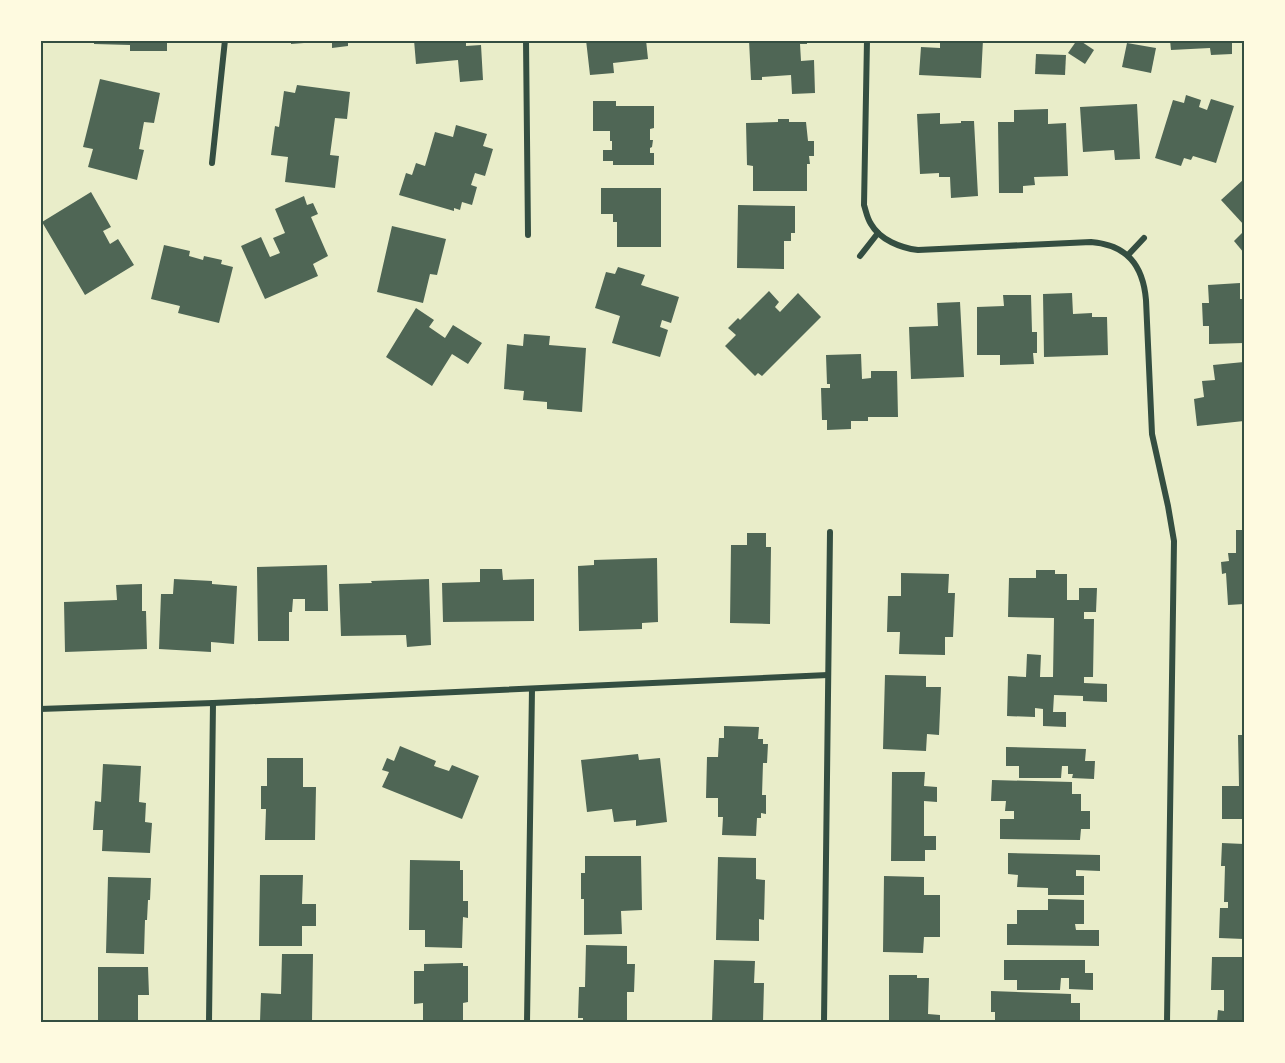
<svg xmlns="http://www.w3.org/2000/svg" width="1285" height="1063" font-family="Arial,sans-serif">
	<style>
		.building { fill: #4f6655 }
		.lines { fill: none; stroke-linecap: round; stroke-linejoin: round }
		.minor { stroke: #344e41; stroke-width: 6 }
		.neatline { fill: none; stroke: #344e41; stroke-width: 2 }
	</style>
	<rect width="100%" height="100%" fill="#e9edc9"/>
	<g class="building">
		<path d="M94,40H167V51H130V45L94,44Z"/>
		<path d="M291,40H317V42L291,44Z"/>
		<path d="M332,40H348V46L332,48Z"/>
		<path d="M414,40H466V46L481,45L483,80L460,82L458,60L416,64Z"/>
		<path d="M586,40H646L648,59L613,63L614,73L590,75Z"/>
		<path d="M749,40H807V44H800L801,61L814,60L815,93L792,94L791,75L762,77V80H751Z"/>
		<path d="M940,40H983L981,78L919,75L921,47L940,48Z"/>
		<path d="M1077,40H1079L1094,50L1085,64L1068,53Z"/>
		<path d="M1170,40H1232V54L1211,55L1210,48L1171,50Z"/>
		<path d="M1127,43L1156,48L1151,73L1122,67Z"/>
		<path d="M1036,54L1066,55L1065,75L1035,74Z"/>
		<path d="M100,79L160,93L154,123L144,122L139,149L144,150L137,180L88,167L93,149L83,147Z"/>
		<path d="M297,85L350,92L347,119L335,118L330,155L339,156L335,188L285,182L288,157L271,155L275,126L279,127L284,91L295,93Z"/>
		<path d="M1186,95L1201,100L1199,107L1207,110L1211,99L1234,106L1216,163L1193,156L1191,160L1184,158L1181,166L1155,158L1173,100L1184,103Z"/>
		<path d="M593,101H616V106H654V128L650,129V140H653L652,147L650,148V153H654V165H613V161H603V150H612V141H610V131H593Z"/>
		<path d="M1137,104L1140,159L1115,160L1114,150L1083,152L1080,107Z"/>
		<path d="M1048,109V124L1066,123L1068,176L1034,177L1035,185L1023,186V193H999L998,122H1014V110Z"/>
		<path d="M940,113V124L961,123V121H974L978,196L951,198L950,177H939V173L920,174L917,114Z"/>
		<path d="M778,119H789V122H806L808,141H814V156H809L810,164H807V191H753V166L747,165L746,123L778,122Z"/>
		<path d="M456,125L487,134L483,146L493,149L485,176L475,173L471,185L477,187L472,205L462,202L460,210L454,208V211L399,195L406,173L412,175L416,163L425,166L435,132L453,137Z"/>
		<path d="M1244,179V225L1221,200Z"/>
		<path d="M601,188H661V247H617V222H613V214H601Z"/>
		<path d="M91,192L111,227L103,231L110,244L118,239L134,265L85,295L42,222Z"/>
		<path d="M304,196L307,205L313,203L318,214L311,217L328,256L313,264L318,276L265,299L241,246L261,237L270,257L280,253L273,238L285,233L275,209Z"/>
		<path d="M738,205L795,206V233H791V241H784V269L737,268Z"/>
		<path d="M392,226L446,239L437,275L430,274L423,303L377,292Z"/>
		<path d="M1244,231V253L1234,241Z"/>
		<path d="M164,245L190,251L189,256L203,260L204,256L222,260L221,264L233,267L219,323L178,313L180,306L151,299Z"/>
		<path d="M618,267L645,275L641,285L679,297L671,323L662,320L660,327L668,330L660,357L612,343L620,316L595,308L606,272L615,274Z"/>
		<path d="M1240,283V299H1244V343L1209,344V326H1203L1202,303H1209L1208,285Z"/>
		<path d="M769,291L779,302L775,307L780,312L798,293L821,317L762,376L758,373L755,376L725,346L736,335L728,328L738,318L740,320Z"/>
		<path d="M1072,293L1073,314L1092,313V317H1107L1108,355L1044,357L1043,294Z"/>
		<path d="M1003,295H1031L1032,332H1037V353H1033L1034,364L1000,365V355H977V307L1004,306Z"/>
		<path d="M960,302L964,377L911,379L909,327L938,326L937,303Z"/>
		<path d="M416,308L434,320L429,327L445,338L453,325L482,343L468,364L452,354L432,386L386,357Z"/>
		<path d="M524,334L550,336L549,345L586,348L582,412L547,409V402L523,400L524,391L504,389L507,344L523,346Z"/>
		<path d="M861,354L862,379L871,378V371H897L898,417H868V421H851V429L827,430V420H822L821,388H830V384H827L826,355Z"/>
		<path d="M1244,362V421L1197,426L1194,399L1204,397L1202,381L1215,380L1213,365Z"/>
		<path d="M1236,530H1244V604L1228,605L1226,573L1222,574L1221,562L1229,561L1228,553H1236Z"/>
		<path d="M747,533H766V547H771L770,624L730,623L731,545H747Z"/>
		<path d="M657,558L658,622L642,623V629L579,631L578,566L594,565V560Z"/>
		<path d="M327,565L328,611H305V599H293L292,612H289V641H258L257,567Z"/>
		<path d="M480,569H502L503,580L534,579V621L443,622L442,583L480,582Z"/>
		<path d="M1036,570H1055V574H1067V600H1079V588H1097L1096,612H1084V619H1094L1093,677H1084V683L1107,684V702L1083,701V696L1054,695L1053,712H1066V727L1043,726V709L1035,708V717L1007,716L1008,676L1026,677L1027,654L1041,655L1040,677H1053L1054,618L1008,617L1009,578H1036Z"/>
		<path d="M901,573L949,574L948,593H955L953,637H945V655L899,654L900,632H887L888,596H901Z"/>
		<path d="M174,579L212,581V584L237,586L234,644L211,642V652L159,649L161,594H173Z"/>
		<path d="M429,579L431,645L407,647L406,635L341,636L339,584L372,583L371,581Z"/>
		<path d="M142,584V611H146L147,649L65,652L64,602L117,600L116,585Z"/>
		<path d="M885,675L926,676V687H941L939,735L927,734L926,751L883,749Z"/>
		<path d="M724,726L759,727L758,739H763V744H768L767,763H763L762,795H766V814L761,813V818H757L756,836L722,835L723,817H718V798H706L707,757H718L719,738H724Z"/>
		<path d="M1238,735H1244V819H1222V786H1239Z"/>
		<path d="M400,746L436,761L434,766L449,771L452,765L479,776L462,819L382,787L389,772L382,770L387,758L394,761Z"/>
		<path d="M1006,747L1086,749L1085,761H1095L1094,779L1072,778L1073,774H1068V766H1062L1061,778H1019V766H1006Z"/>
		<path d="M638,754L639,760L660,758L667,822L636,826V820L614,822L612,809L587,812L581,760Z"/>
		<path d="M267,758H303V787H316L315,840H265L266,809H261V786H267Z"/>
		<path d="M103,764L141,766L139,802L146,803L145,822L152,823L150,853L102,851L103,830H93L95,801L101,802Z"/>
		<path d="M892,772H925L924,786L937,787V802L924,801V836H936V850H925V861H891Z"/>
		<path d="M992,780L1072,782V794H1081V811H1090V829H1081L1080,840L1000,839V819H1014V811H1005L1006,801H991Z"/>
		<path d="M1222,843L1244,844V939L1219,938L1220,908H1228V902H1224L1225,866H1221Z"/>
		<path d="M1008,853L1100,855V871L1076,870V876H1084V895H1048V888L1017,887L1018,875L1008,874Z"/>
		<path d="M585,856H641L642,910L621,911L622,934L584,935V899H581V873H585Z"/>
		<path d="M718,857L756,858V879L765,880L764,920L759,919V941L716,940Z"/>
		<path d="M410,860L460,861V870H463V901H468V918L463,917L462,948L425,947V930H409Z"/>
		<path d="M260,875H303L302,904H316V926H302V946H259Z"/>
		<path d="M884,876L924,877V895H940V937H924L923,953L883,952Z"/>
		<path d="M108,877L151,878L150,900H148L147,920H145L144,954L106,953Z"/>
		<path d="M1048,899L1084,900V924H1075L1076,930H1099V946L1007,945V924H1017V910H1048Z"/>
		<path d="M586,945L627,946V964H635L634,992H627V1022H583V1018H578L579,987H585Z"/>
		<path d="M282,954H313L312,1022H260L261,993L281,994Z"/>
		<path d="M1212,957H1244V1022H1217L1218,1010L1224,1011V990H1211Z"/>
		<path d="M714,960L755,961L754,983H764L763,1022H712Z"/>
		<path d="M1004,960H1085V973H1093V990L1069,989V978H1061L1060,990H1017V980H1004Z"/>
		<path d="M463,963V966H468V1002L463,1003V1022H423V1003L414,1004V971H424V964Z"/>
		<path d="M98,967H148L149,995H138V1022H98Z"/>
		<path d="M889,975H917V978H929L928,1014L940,1015V1022H889Z"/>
		<path d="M991,991L1071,994V1003H1080V1022H1013V1021H995V1012H991Z"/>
	</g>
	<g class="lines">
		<g class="minor">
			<path d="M526,40L528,235"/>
			<path d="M867,40L864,205C866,211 867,218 871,224C880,240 901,248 918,250L1091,242C1127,245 1143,265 1146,300L1152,434L1168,506L1174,541L1167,1022"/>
			<path d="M212,163L225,40"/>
			<path d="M1128,255L1144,238"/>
			<path d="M860,256L878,233"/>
			<path d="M40,709L213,703L828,675"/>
			<path d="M209,1022L213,703"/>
			<path d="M527,1022L532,689"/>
			<path d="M824,1022L830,532"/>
		</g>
	</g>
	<rect width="1285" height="1063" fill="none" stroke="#fefae0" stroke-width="84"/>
	<rect x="42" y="42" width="1201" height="979" class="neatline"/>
</svg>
